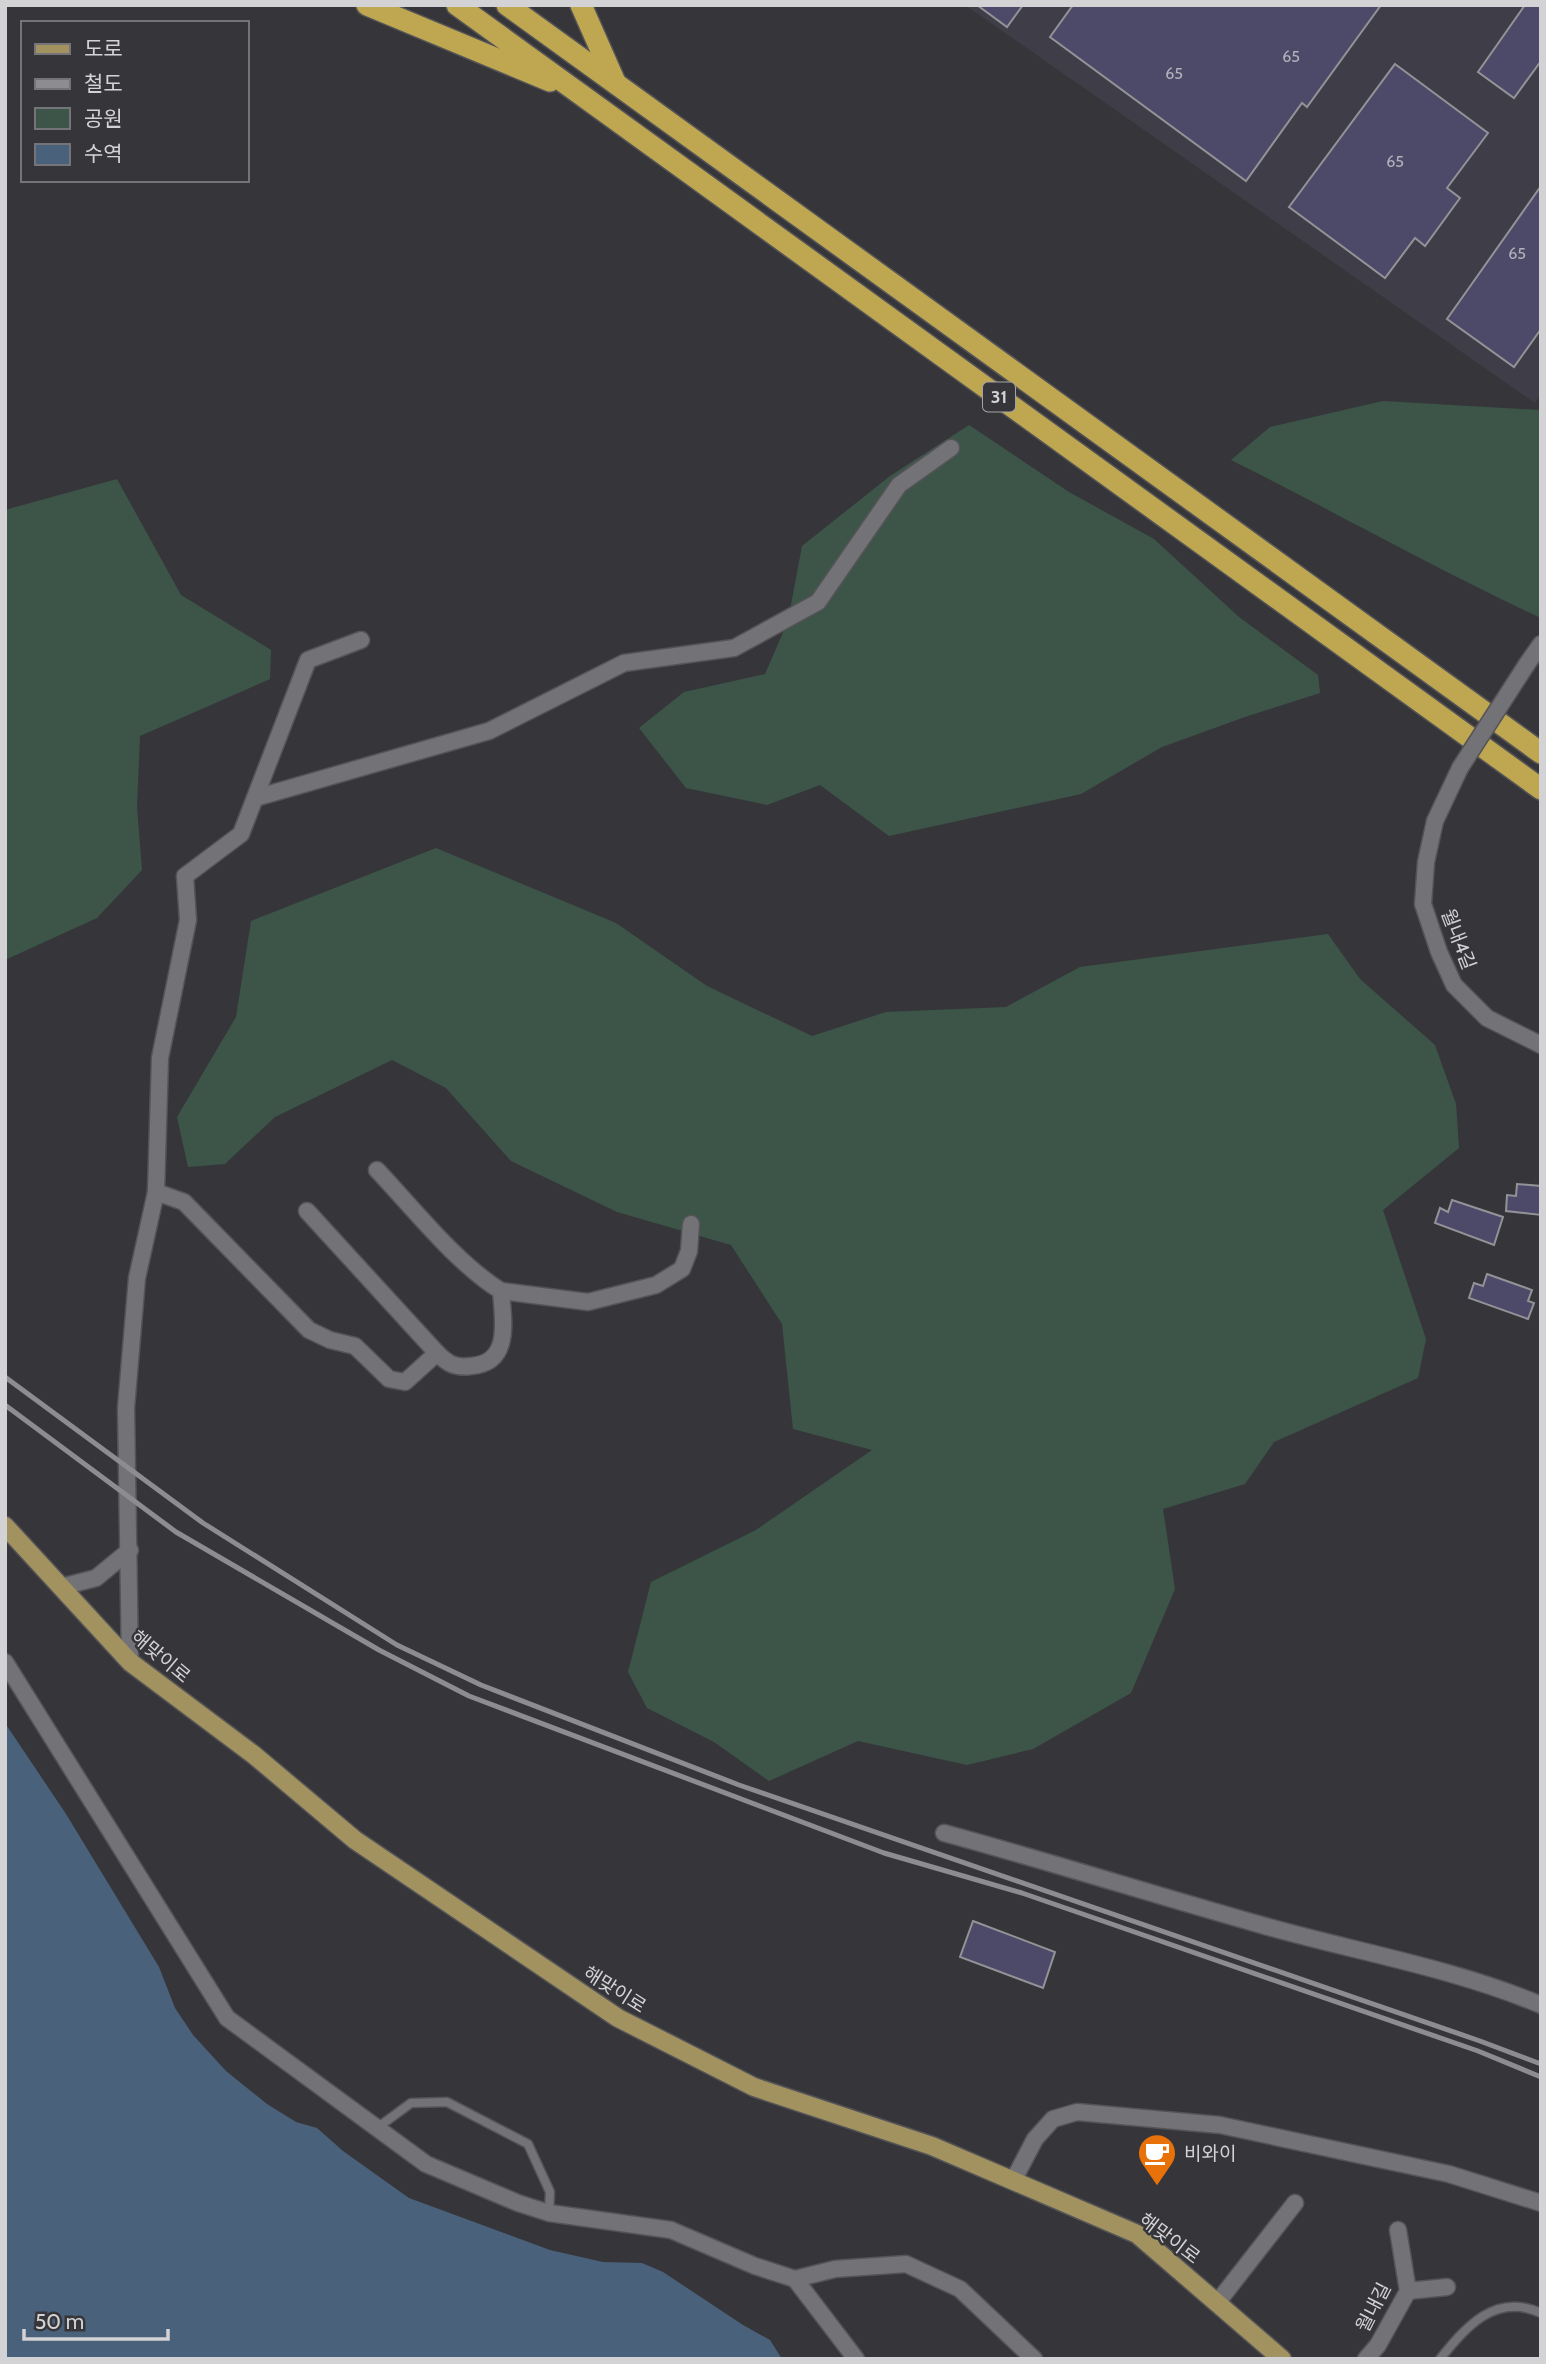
<svg xmlns="http://www.w3.org/2000/svg" width="1546" height="2364" font-family="Cabin,'Noto Sans KR',sans-serif">
	<style>
		.built { fill: #3f3e48 }
		.green { fill: #3c5548 }
		.water { fill: #4a617b }
		.building { fill: #4d4a69; stroke: #939397; stroke-width: 2 }
		.lines { fill: none; stroke-linecap: round; stroke-linejoin: round }
		.lane-casing { stroke: #545457; stroke-width: 11 }
		.street-casing { stroke: #545457; stroke-width: 19 }
		.primary-casing { stroke: #545457; stroke-width: 21 }
		.highway-casing { stroke: #545457; stroke-width: 24 }
		.lane { stroke: #737377; stroke-width: 8 }
		.street { stroke: #737377; stroke-width: 16 }
		.primary { stroke: #a19260; stroke-width: 18 }
		.highway { stroke: #bfa751; stroke-width: 21 }
		.rail { stroke: #8d8c90; stroke-width: 5 }
		.street-bridge-casing { stroke: #545457; stroke-width: 19; stroke-linecap: butt }
		.street-bridge { stroke: #737377; stroke-width: 16 }
		.labels { text-anchor: middle; stroke-width: 5; stroke-linejoin: round; paint-order: stroke }
		.number-label { font-size: 16px; fill: #b2b0ba }
		.shield { fill: #36363a; stroke: #a4a3a6; stroke-width: 2 }
		.shield-label { font-size: 18px; font-weight: bold; fill: #d3d2d5 }
		.street-label { font-size: 19px; fill: #d3d2d5; stroke: #36363a }
		.poi-label { font-size: 19px; fill: #d3d2d5; stroke: #36363a; text-anchor: start }
	</style>
	<rect width="100%" height="100%" fill="#36363a"/>
	<path class="built" d="M965,5H1541V394L1535,403Z"/>
	<g class="green">
		<path d="M1383,401L1541,410V618C1436,569 1335,512 1231,460L1270,427Z"/>
		<path d="M969,425L1069,492L1154,539L1239,617L1318,675L1320,693L1245,717L1162,747L1081,794L889,836L820,785L767,805L686,788L639,728L684,692L765,674L788,621L802,546L890,476Z"/>
		<path d="M117,479L181,595L271,650L270,679L140,736L137,807L142,870L97,918L5,960V510Z"/>
		<path d="M436,848L616,923L707,986L812,1036L886,1012L1006,1007L1080,967L1328,934L1360,979L1435,1045L1456,1104L1459,1148L1383,1210L1426,1339L1418,1378L1274,1442L1245,1484L1163,1509L1175,1589L1131,1693L1033,1749L967,1765L858,1741L769,1781L714,1742L647,1708L628,1672L651,1582L756,1530L872,1450L793,1429L782,1324L731,1245L617,1212L511,1161L446,1088L392,1060L275,1117L225,1164L188,1167L177,1117L236,1017L251,921Z"/>
	</g>
	<path class="water" d="M5,1723L66,1814L159,1967L175,2008L193,2035L226,2071L267,2104L296,2122L317,2128L343,2151L409,2198L550,2250L603,2262L642,2263L663,2272L743,2325L770,2340L782,2359H5Z"/>
	<g class="building">
		<path d="M977,5H1023L1007,27Z"/>
		<path d="M1073,5H1381L1307,107L1302,103L1246,181L1050,37Z"/>
		<path d="M1525,5H1541V61L1514,98L1478,72Z"/>
		<path d="M1395,64L1488,133L1447,188L1460,198L1425,246L1415,238L1385,278L1289,207Z"/>
		<path d="M1541,186V329L1514,367L1447,319Z"/>
		<path d="M1517,1184L1541,1186V1215L1506,1211L1507,1195L1516,1196Z"/>
		<path d="M1452,1200L1503,1217L1494,1245L1435,1223L1440,1208L1448,1212Z"/>
		<path d="M1487,1274L1532,1290L1528,1301L1534,1303L1528,1319L1469,1298L1474,1283L1483,1286Z"/>
		<path d="M973,1921L1055,1952L1043,1988L960,1957Z"/>
	</g>
	<g class="lines">
		<defs>
			<g id="lane">
				<path d="M377,2128L411,2103L447,2102L528,2144L550,2192L549,2213"/>
				<path d="M1440,2359C1466,2327 1495,2292 1541,2313"/>
			</g>
			<g id="street">
				<path d="M1527,664L1541,644"/>
				<path d="M1460,768L1435,821L1426,862L1423,904L1439,952L1454,985L1487,1018L1541,1045"/>
				<path d="M255,798L489,731L624,663L734,648L818,602L899,485L951,448"/>
				<path d="M377,1170C414,1209 456,1263 501,1291C503,1320 512,1363 471,1366C455,1368 448,1364 437,1353"/>
				<path d="M156,1192L184,1202L309,1330L330,1340L355,1346L389,1379L405,1382L437,1353L307,1211"/>
				<path d="M501,1291L588,1302L656,1285L682,1269L689,1251L691,1224"/>
				<path d="M61,1587L96,1578L130,1550"/>
				<path d="M5,1662L227,2018L426,2164L518,2203L549,2213L671,2230L755,2266L795,2279L856,2359"/>
				<path d="M130,1662L126,1408L137,1278L156,1192L160,1058L188,920L185,876L241,834L308,660L361,640"/>
				<path d="M944,1833C1051,1862 1158,1896 1265,1926C1357,1952 1453,1968 1541,2005"/>
				<path d="M1013,2181L1035,2139L1053,2119L1077,2112L1220,2125L1449,2174L1541,2203"/>
				<path d="M795,2279L835,2269L906,2264L960,2289L1034,2359"/>
				<path d="M1408,2291L1447,2287"/>
				<path d="M1217,2303L1295,2203"/>
				<path d="M1366,2359L1378,2345L1408,2291L1398,2230"/>
			</g>
			<path id="primary" d="M5,1526L130,1662L254,1755L355,1840L618,2018L754,2087L932,2146L1137,2234L1282,2359"/>
			<g id="highway">
				<path d="M367,5L550,81"/>
				<path d="M457,5L1541,789"/>
				<path d="M507,5L1541,753"/>
				<path d="M581,5L615,82"/>
			</g>
		</defs>
		<use href="#lane" class="lane-casing"/>
		<use href="#street" class="street-casing"/>
		<use href="#primary" class="primary-casing"/>
		<use href="#highway" class="highway-casing"/>
		<use href="#lane" class="lane"/>
		<use href="#street" class="street"/>
		<use href="#primary" class="primary"/>
		<use href="#highway" class="highway"/>
		<g class="rail">
			<path d="M5,1377L203,1523L397,1645L481,1685L739,1785L1480,2041L1541,2064"/>
			<path d="M5,1405L176,1532L379,1650L469,1696L884,1853L1022,1893L1478,2051L1541,2077"/>
		</g>
		<defs>
			<path id="street-bridge" d="M1460,768L1527,664"/>
		</defs>
		<use href="#street-bridge" class="street-bridge-casing"/>
		<use href="#street-bridge" class="street-bridge"/>
	</g>
	<defs>
		<symbol id="cafe-pin" viewBox="-11 -11 22 30"><path d="M0 17L-7.5 6A9.5 9.5 0 1 1 7.5 6Z" fill="#e8710a" stroke="#36363a"/><path d="M-5.5-4.5H6V0H3Q3 3.5 0 3.5H-2.5Q-5.5 3.5-5.5 0ZM3-3.2v2h1.7v-2ZM-6 4.5H4V6H-6Z" fill="#fff"/></symbol>
	</defs>
	<g fill-rule="evenodd">
		<use href="#cafe-pin" x="1135" y="2131" width="44" height="60"/>
	</g>
	<g class="labels">
		<g class="number-label">
			<text x="1291" y="62">65</text>
			<text x="1174" y="79">65</text>
			<text x="1395" y="167">65</text>
			<text x="1517" y="259">65</text>
		</g>
		<rect class="shield" x="983" y="382.5" width="32" height="29" rx="5"/>
		<g class="shield-label">
			<text x="999" y="403">31</text>
		</g>
		<g class="street-label">
			<text transform="translate(1459 939) rotate(69)" y="7">월내4길</text>
			<text transform="translate(161 1656) rotate(40)" y="7">해맞이로</text>
			<text transform="translate(615 1989) rotate(32)" y="7">해맞이로</text>
			<text transform="translate(1170 2238) rotate(37)" y="7">해맞이로</text>
			<text transform="translate(1373 2307) rotate(-63)" y="7">월내길</text>
		</g>
		<g class="poi-label">
			<text x="1184" y="2160">비와이</text>
		</g>
	</g>
	<rect width="1546" height="2364" fill="none" stroke="#d3d2d5" stroke-width="14"/>
	<rect x="21" y="21" width="228" height="161" fill="#36363a" stroke="#757478" stroke-width="2"/>
	<rect x="35" y="44" width="35" height="10" fill="#a19260" stroke="#757478" stroke-width="2"/>
	<text x="84" y="56" font-size="21" fill="#d3d2d5">도로</text>
	<rect x="35" y="79" width="35" height="10" fill="#8d8c90" stroke="#757478" stroke-width="2"/>
	<text x="84" y="91" font-size="21" fill="#d3d2d5">철도</text>
	<rect x="35" y="108" width="35" height="21" fill="#3c5548" stroke="#757478" stroke-width="2"/>
	<text x="84" y="126" font-size="21" fill="#d3d2d5">공원</text>
	<rect x="35" y="144" width="35" height="21" fill="#4a617b" stroke="#757478" stroke-width="2"/>
	<text x="84" y="161" font-size="21" fill="#d3d2d5">수역</text>
	<path d="M24 2329v10h144v-10" fill="none" stroke="#d3d2d5" stroke-width="3.5"/>
	<text x="35" y="2329" font-size="21" fill="#d3d2d5" stroke="#36363a" stroke-width="5" paint-order="stroke">50 m</text>
</svg>
